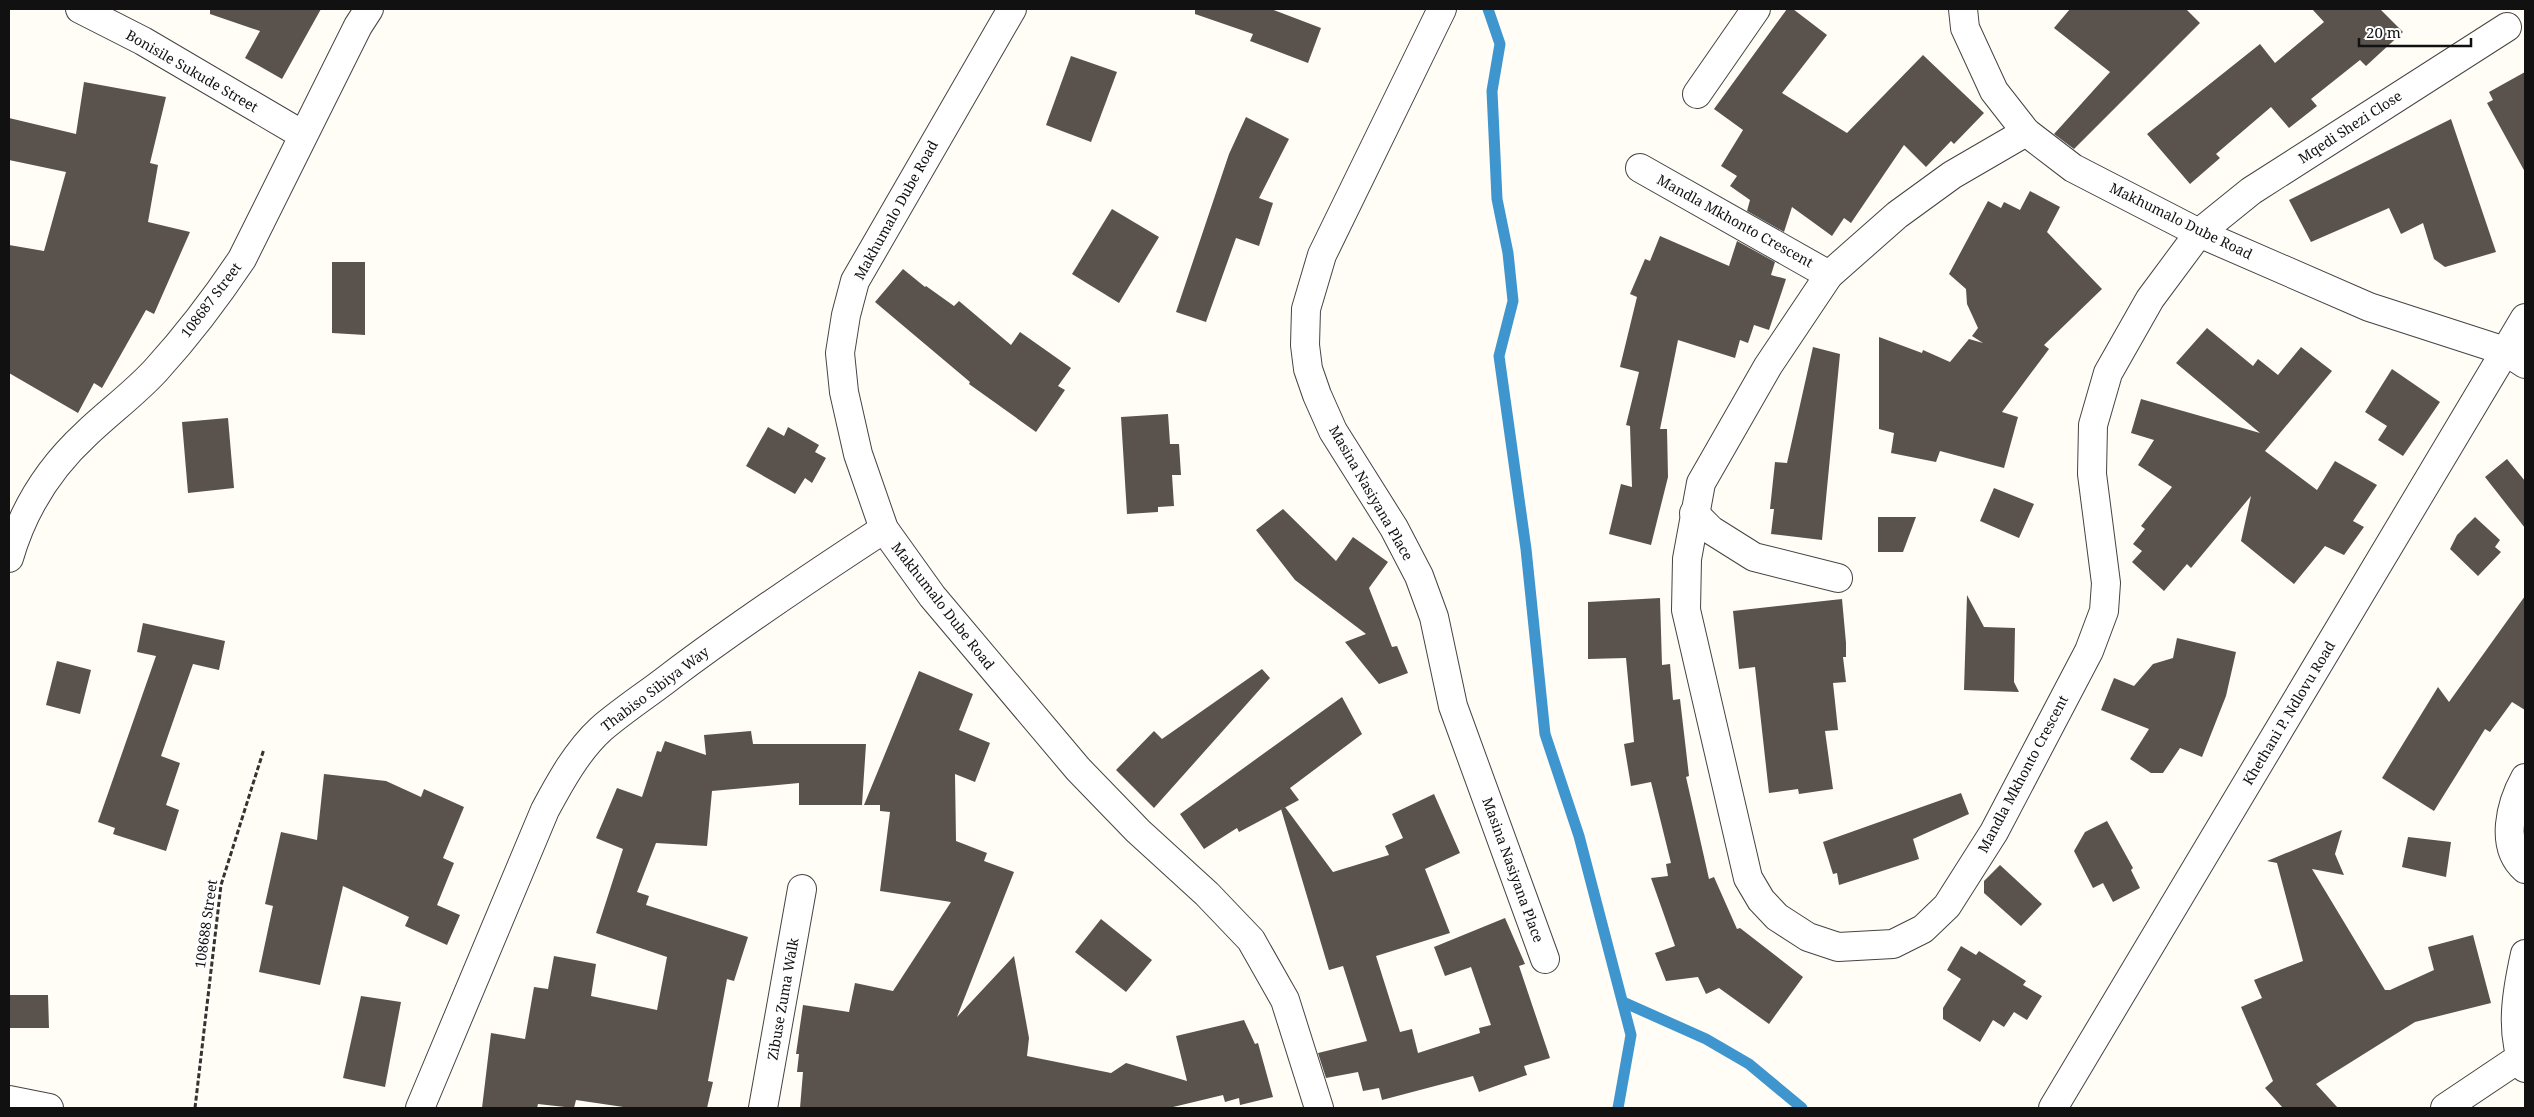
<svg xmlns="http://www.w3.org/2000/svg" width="2534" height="1117" font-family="'Noto Serif',serif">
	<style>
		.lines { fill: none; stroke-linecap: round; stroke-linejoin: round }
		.stream { stroke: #3f96cf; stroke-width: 11 }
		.building { fill: #5a524d }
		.minor-casing { stroke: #444; stroke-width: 30 }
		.path { stroke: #333; stroke-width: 3; stroke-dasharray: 5 2.5; stroke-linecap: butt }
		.minor { stroke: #fff; stroke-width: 28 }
		.labels { text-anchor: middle; stroke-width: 5; stroke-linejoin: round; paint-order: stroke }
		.street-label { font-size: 14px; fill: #111; stroke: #fff }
	</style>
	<rect width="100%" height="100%" fill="#fffdf5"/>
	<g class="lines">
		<g class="stream">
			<path d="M1488,9L1500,44L1492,91L1497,199L1508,253L1513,301L1499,356L1526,549L1545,734L1579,836L1631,1035L1618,1108"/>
			<path d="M1623,1002L1706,1039L1749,1064L1802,1108"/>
		</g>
	</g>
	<g class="building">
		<path d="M210,9H321L282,79L245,58L260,31L210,14Z"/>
		<path d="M1195,9H1271L1321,28L1308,63L1250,41L1253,34L1195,14Z"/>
		<path d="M1787,9H1793L1827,35L1782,93L1847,133L1923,55L1984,113L1954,144L1951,141L1926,167L1904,145L1851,223L1844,218L1832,236L1792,207L1784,232L1747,211L1750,200L1730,186L1737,176L1721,166L1743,130L1714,109Z"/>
		<path d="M2070,9H2186L2200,23L2074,149L2054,134L2110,72L2054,28Z"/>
		<path d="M2312,9H2380L2403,32L2366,66L2360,60L2311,99L2317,106L2289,128L2271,107L2216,154L2220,158L2190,184L2147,134L2260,44L2275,63L2324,22Z"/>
		<path d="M1071,56L1117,72L1091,142L1046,125Z"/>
		<path d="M2525,72V172L2487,103L2493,100L2489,92Z"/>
		<path d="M84,82L166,97L150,163L158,165L148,222L190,232L154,314L146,310L102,388L94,383L78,413L9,373V245L44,251L66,172L9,160V118L76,134Z"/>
		<path d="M1246,117L1289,139L1259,198L1273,203L1259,246L1236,238L1206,322L1176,312L1229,154Z"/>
		<path d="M2451,119L2496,252L2445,267L2434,259L2423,223L2401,234L2389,208L2311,242L2289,200Z"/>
		<path d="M2030,191L2060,207L2047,232L2102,289L2044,345L2049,349L2002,412L2018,417L2004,468L1940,451L1936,462L1891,453L1894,433L1879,429V337L1922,353L1923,350L1950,362L1969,339L1983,343L1972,336L1978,328L1967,304L1966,289L1949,274L1988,201L2001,208L2004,202L2020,210Z"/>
		<path d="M1112,209L1159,237L1119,303L1072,274Z"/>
		<path d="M1660,236L1729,266L1737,241L1775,262L1771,275L1786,279L1769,330L1754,325L1748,343L1740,340L1735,358L1678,340L1660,429H1667L1668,477L1651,545L1609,534L1621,484L1632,487L1630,426L1626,425L1639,372L1620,367L1637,297L1630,294L1645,259L1650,261Z"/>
		<path d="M332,262H365V335L332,333Z"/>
		<path d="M903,269L925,287L926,286L954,306L959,301L1011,345L1020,332L1071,368L1058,386L1065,390L1036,432L969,384L970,382L875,302Z"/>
		<path d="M2207,328L2253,366L2258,359L2278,375L2301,347L2332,371L2265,451L2317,490L2335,461L2377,485L2353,521L2364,527L2344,555L2325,546L2294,584L2241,541L2251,496L2191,568L2187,564L2164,591L2132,562L2142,551L2133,544L2145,529L2141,526L2172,487L2138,465L2154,440L2131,433L2141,399L2260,433L2176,363Z"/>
		<path d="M1813,347L1840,354L1822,540L1771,534L1774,509H1770L1775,462L1787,463Z"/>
		<path d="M2392,369L2440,402L2403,456L2378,440L2387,426L2365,412Z"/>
		<path d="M1168,414L1170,444H1179L1181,475H1172L1174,506L1158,507V512L1127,514L1121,417Z"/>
		<path d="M228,418L234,488L188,493L182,422Z"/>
		<path d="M768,427L784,436L788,427L819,445L815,452L826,458L812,483L805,478L795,494L746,466Z"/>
		<path d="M2507,459L2525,481V528L2485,477Z"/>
		<path d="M1994,488L2034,504L2019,538L1980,521Z"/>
		<path d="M1283,509L1336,561L1353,537L1388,562L1369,588L1392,647L1397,646L1408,673L1379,684L1345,642L1366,634L1295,580L1256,530Z"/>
		<path d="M1878,517H1916L1903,552H1878Z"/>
		<path d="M2475,517L2500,540L2495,547L2501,552L2478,576L2450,549L2457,535Z"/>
		<path d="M1967,595L1984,627L2015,628L2014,682L2019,692L1964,690Z"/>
		<path d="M2525,596V710L2512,702L2490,732L2485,729L2434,811L2382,778L2438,687L2449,702Z"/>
		<path d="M1660,598L1662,665L1670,664L1673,700L1680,699L1689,776L1686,777L1709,879L1714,877L1737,929L1740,928L1803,977L1769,1024L1719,988L1706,994L1698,977L1666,981L1655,953L1675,946L1651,878L1668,876L1666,864L1671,863L1651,782L1631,786L1624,744L1634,742L1626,658L1588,659V602Z"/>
		<path d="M1842,599L1846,643V657H1843L1846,682L1833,683L1838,730L1825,731L1833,789L1799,794L1798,789L1769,793L1755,667L1739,669L1733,611Z"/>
		<path d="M143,623L225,641L219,670L193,664L161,756L180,763L166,805L179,810L166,851L113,834L115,828L98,822L156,656L137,652Z"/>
		<path d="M2177,638L2236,652L2226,696L2202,757L2180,748L2163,773H2151L2130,759L2149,729L2101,710L2114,678L2134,686L2153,664L2173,658Z"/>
		<path d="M57,661L91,670L80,714L46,705Z"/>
		<path d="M1262,669L1270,678L1154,808L1116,770L1154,731L1162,739Z"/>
		<path d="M919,671L973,694L959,730L990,743L975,782L955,774L956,841L987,853L984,861L1014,872L957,1017L1014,956L1029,1038L1027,1056L1111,1073L1126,1063L1187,1081L1176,1036L1244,1020L1255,1044L1258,1043L1273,1097L1240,1105L1239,1098L1225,1102L1223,1095L1169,1108H800L803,1072H797L799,1054H796L803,1005L849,1012L855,983L893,991L951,902L880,891L890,812L880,811V805H864Z"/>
		<path d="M1342,697L1362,734L1290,788L1299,800L1239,832L1237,828L1204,849L1180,814Z"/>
		<path d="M751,731L753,744H866L862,805H799V783L712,791L707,846L656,843L637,892L649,896L646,905L748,937L734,981L727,979L708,1081L713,1082L707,1108H630L576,1100L574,1108L538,1104L537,1108H482L491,1033L525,1039L534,987L548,989L554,956L596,964L591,996L657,1010L667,957L596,933L623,849L596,838L617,788L642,797L657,751L661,752L665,741L706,755L704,735Z"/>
		<path d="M324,774L386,781L421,797L424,789L464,807L443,858L454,863L437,905L460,915L447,945L405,926L409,917L343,886L320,985L259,972L273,906L265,904L281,832L317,840Z"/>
		<path d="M1961,793L1969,814L1913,839L1919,859L1839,885L1837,873L1833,874L1823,842Z"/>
		<path d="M1434,794L1460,853L1425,869L1450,933L1376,956L1400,1032L1412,1029L1418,1053L1480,1033L1479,1028L1491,1025L1471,967L1445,976L1434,947L1505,918L1525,964L1519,966L1550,1058L1524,1066L1527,1075L1479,1092L1473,1076L1382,1100L1379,1088L1363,1091L1358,1072L1326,1078L1318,1053L1367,1041L1343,966L1329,970L1281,809L1285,807L1333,872L1389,855L1385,846L1403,838L1392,814Z"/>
		<path d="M2107,821L2133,868L2131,870L2140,888L2113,902L2103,883L2093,888L2074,851L2085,832Z"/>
		<path d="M2342,830L2335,854L2344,875L2312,869L2385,990H2390L2434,970L2428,947L2473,935L2491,1003L2415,1022L2316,1084L2338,1108H2283L2265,1088L2273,1081L2241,1007L2262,998L2254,980L2303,961L2277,863L2267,861Z"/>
		<path d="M2408,837L2451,842L2446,877L2402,867Z"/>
		<path d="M2000,865L2042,904L2021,926L1984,893V881Z"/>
		<path d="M1101,919L1152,960L1126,992L1075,952Z"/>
		<path d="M1961,946L1976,955L1979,951L2026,981L2023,985L2042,996L2027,1020L2014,1012L2004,1027L1993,1020L1980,1042L1943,1019V1008L1961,979L1947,970Z"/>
		<path d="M9,995H48L49,1028H9Z"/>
		<path d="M361,996L401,1002L385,1087L343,1078Z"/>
	</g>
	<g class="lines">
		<defs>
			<g id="minor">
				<path d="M80,9L143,41L303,135"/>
				<path d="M1012,9L855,281L846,315L840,353L844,392L858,454L884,529L932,596L1078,769L1138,831L1207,894L1251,940L1285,1000L1319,1108"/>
				<path d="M1442,9L1322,255L1306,309L1305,345L1308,369L1317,395L1333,431L1394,528L1419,576L1434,617L1453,706L1545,959"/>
				<path d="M1963,9L1965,28L1994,91L2026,132L2073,168L2199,233L2369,307L2505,351L2525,364"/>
				<path d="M1697,94L1756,9"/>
				<path d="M2026,132L1952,175L1897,215L1829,275L1768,366L1701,483L1687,559L1686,610L1748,878L1761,900L1777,917L1808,937L1838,947L1893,944L1923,929L1947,906L1994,832L2089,651L2104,611L2106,583L2092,474L2093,425L2108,373L2150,299L2199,233L2251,191L2507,27"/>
				<path d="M1640,168L1829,275"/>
				<path d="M1694,513L1711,530L1754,557L1838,578"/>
				<path d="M9,558C23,509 48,469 86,434C109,412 135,393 156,370C187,336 216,298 242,259L358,26L369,9"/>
				<path d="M2525,778C2511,803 2499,846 2525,869"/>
				<path d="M2525,954C2517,990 2509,1033 2525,1068"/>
				<path d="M9,1100L49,1108"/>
				<path d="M420,1108L545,810C560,782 577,751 601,729C623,710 648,694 671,676C740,624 812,576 884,529"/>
				<path d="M763,1108L802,889"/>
				<path d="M2053,1108L2525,318"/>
				<path d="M2445,1108L2521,1057"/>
			</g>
		</defs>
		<use href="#minor" class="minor-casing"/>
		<path class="path" d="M195,1108L221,885L264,749"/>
		<use href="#minor" class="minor"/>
	</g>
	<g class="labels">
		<g class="street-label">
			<text transform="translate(192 71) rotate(30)" y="5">Bonisile Sukude Street</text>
			<text transform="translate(2350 127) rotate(-33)" y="5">Mqedi Shezi Close</text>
			<text transform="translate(896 210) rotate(-61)" y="5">Makhumalo Dube Road</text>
			<text transform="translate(1735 221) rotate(29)" y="5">Mandla Mkhonto Crescent</text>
			<text transform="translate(2181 221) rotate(26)" y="5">Makhumalo Dube Road</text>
			<text transform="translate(211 300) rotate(-53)" y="5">108687 Street</text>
			<text transform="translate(1371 493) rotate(60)" y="5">Masina Nasiyana Place</text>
			<text transform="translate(943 606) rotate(52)" y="5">Makhumalo Dube Road</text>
			<text transform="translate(655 689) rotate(-37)" y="5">Thabiso Sibiya Way</text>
			<text transform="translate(2289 713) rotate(-59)" y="5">Khethani P. Ndlovu Road</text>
			<text transform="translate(2023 774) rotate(-62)" y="5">Mandla Mkhonto Crescent</text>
			<text transform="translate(1513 870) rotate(70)" y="5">Masina Nasiyana Place</text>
			<text transform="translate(206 924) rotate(-82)" y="5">108688 Street</text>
			<text transform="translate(783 999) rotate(-80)" y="5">Zibuse Zuma Walk</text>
		</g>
	</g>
	<rect width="2534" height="1117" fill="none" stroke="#111111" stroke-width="20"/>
	<path d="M2359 38v8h112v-8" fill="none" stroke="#111111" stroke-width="2.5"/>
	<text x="2366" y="38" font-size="15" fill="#111111" stroke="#ffffff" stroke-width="4" paint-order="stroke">20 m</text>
</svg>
